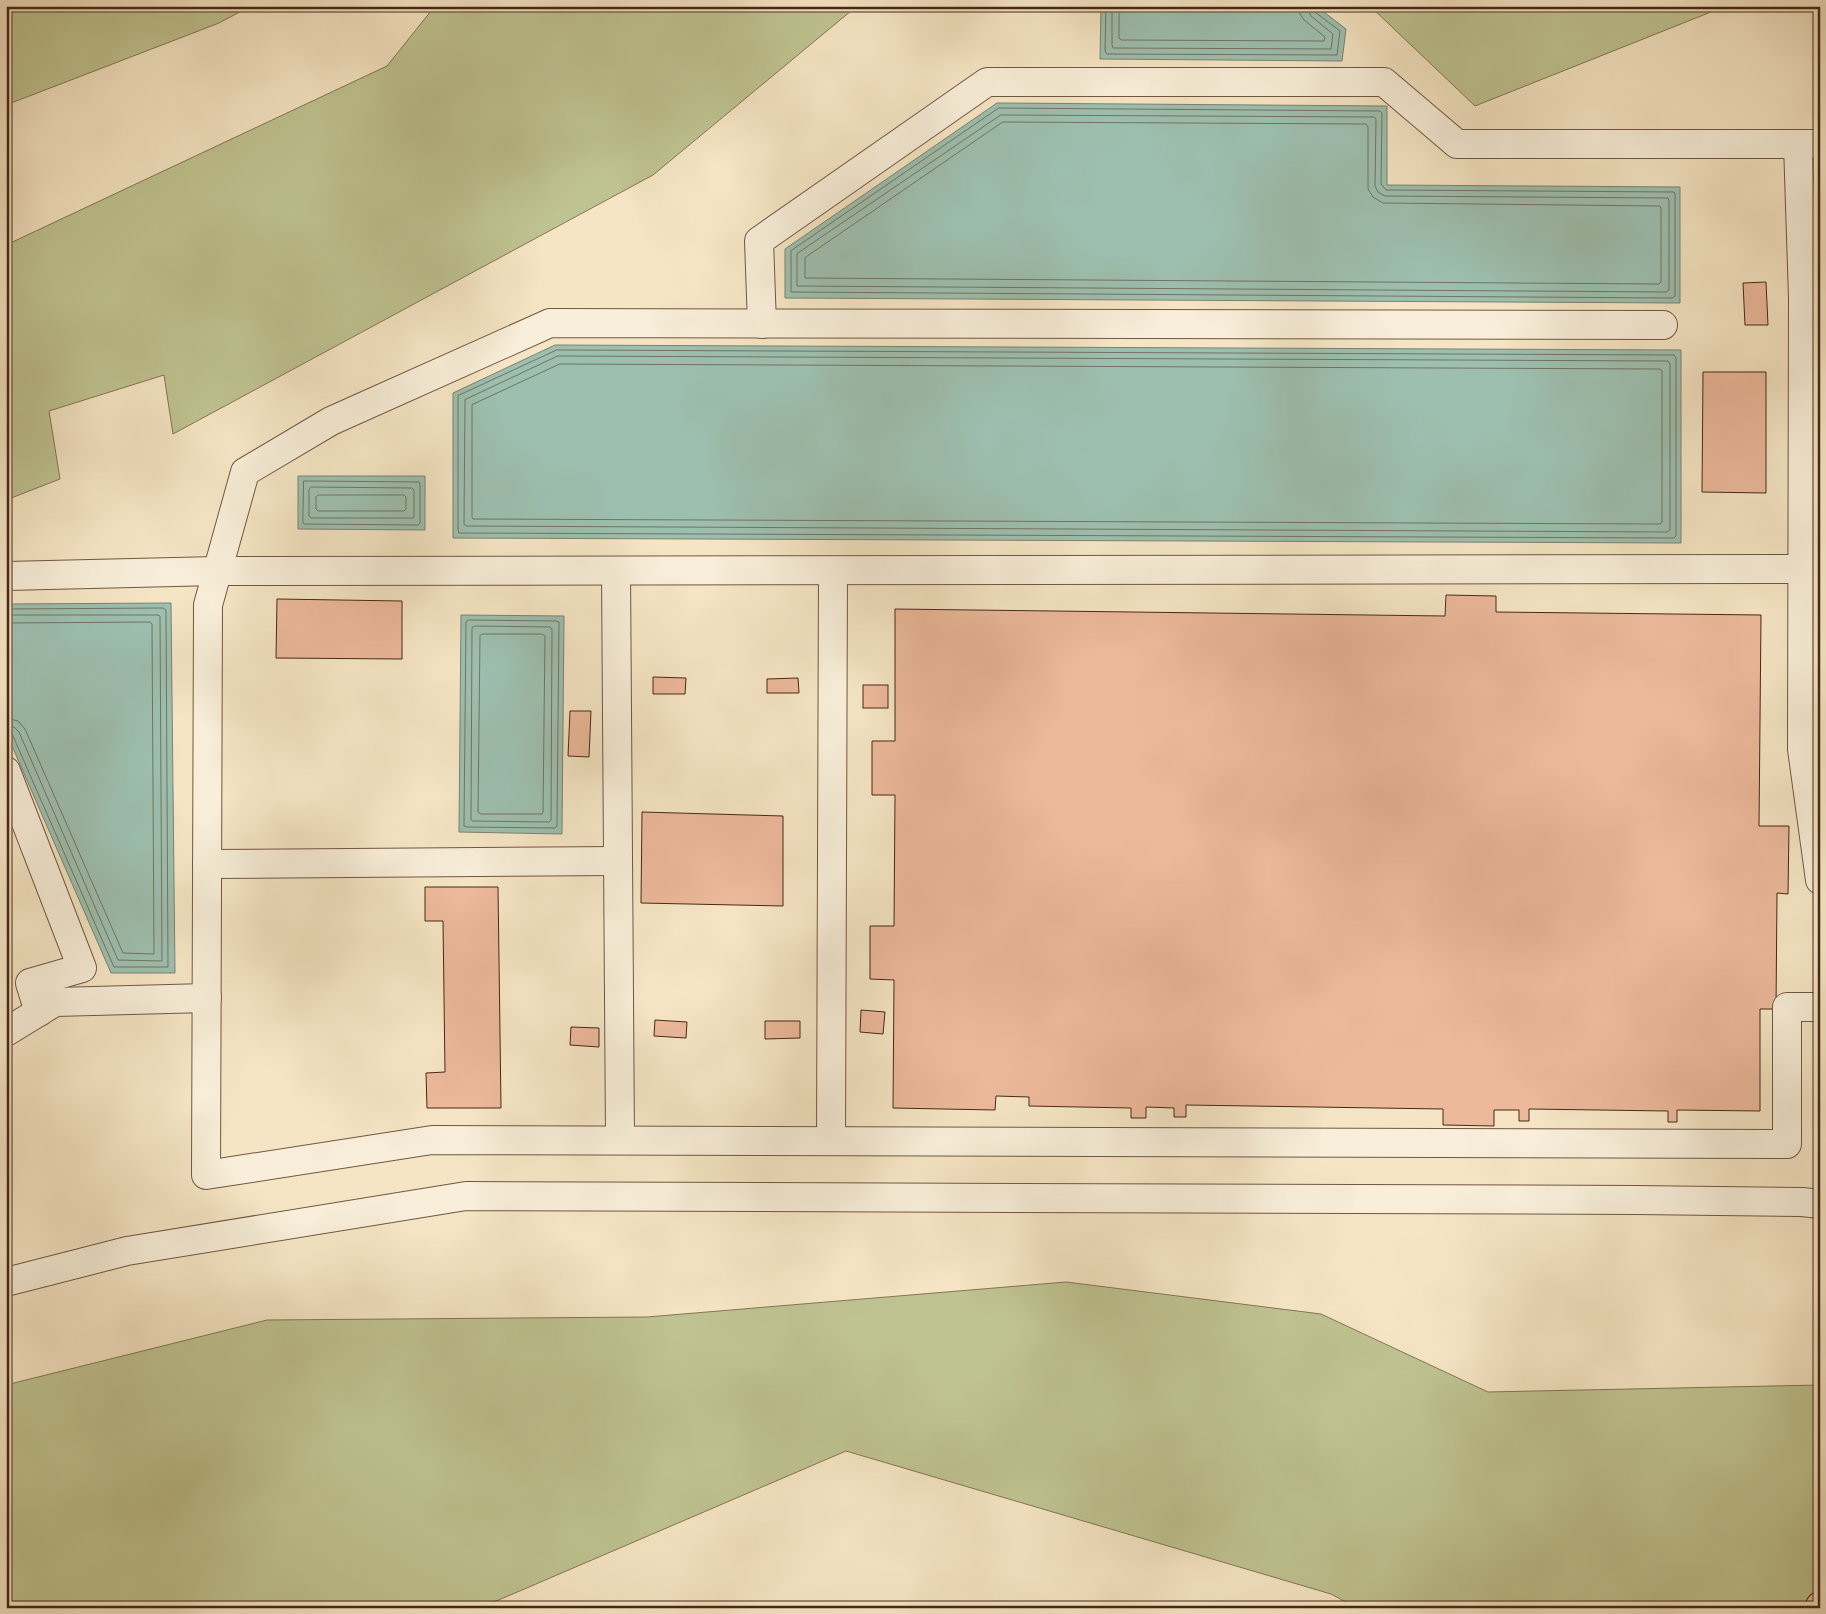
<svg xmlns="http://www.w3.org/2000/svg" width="1826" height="1614" font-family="'Old Standard TT',serif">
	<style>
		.green { fill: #bfc391; stroke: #837654 }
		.water { fill: #9dbfaf; stroke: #7b8372 }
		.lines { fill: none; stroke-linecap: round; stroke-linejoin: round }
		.shore { stroke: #727462; stroke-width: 1 }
		.building { fill: #ecb99b; stroke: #472816 }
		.minor-casing { stroke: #725742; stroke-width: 30 }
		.major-casing { stroke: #472816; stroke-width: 30 }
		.minor { stroke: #f8eed9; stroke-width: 28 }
		.major { stroke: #eac282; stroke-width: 28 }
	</style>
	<rect width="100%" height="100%" fill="#f5e5c4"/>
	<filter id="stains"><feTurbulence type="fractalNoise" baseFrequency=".004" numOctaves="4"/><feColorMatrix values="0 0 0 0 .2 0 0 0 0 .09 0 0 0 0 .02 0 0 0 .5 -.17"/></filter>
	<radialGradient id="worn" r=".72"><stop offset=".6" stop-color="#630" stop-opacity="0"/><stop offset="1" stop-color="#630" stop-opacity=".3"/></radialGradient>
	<g class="green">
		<path d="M6,6H251L219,23L6,105Z"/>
		<path d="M435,6H857L653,175L173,434L164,375L49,411L60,479L6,500V245L387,66Z"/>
		<path d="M1370,6H1726L1475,106Z"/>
		<path d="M1066,1282L1321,1314L1488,1392L1820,1385V1608H1357L1331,1594L846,1451L480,1608H6V1385L267,1320L647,1317Z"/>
	</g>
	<g class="water">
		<path d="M1101,6H1316L1346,29L1342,61L1100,59Z"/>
		<path d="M997,103L1387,106V185L1680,187V303L785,298V249Z"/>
		<path d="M555,345L1681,350V543L453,538V393Z"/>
		<path d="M298,476H425V530L298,529Z"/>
		<path d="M171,603L175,973H111L6,732V604Z"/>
		<path d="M461,615L564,616L562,834L459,832Z"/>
	</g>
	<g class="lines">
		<g class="shore">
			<path d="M1106,6L1105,51L1107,54L1337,55L1340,31L1315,12L1313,6"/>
			<path d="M1112,6V45L1113,48L1331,49L1333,34L1311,16L1307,6"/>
			<path d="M1119,6V38L1121,40L1324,41L1325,37L1304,20L1300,14L1299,6"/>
			<path d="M999,108L1380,111L1382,113L1381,184L1386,190L1674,192L1675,194V296L1672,298L791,292V251Z"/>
			<path d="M1001,115L1374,117L1376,119L1375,186L1378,192L1385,196L1668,198L1669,201V290L1666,292L797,286V254Z"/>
			<path d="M1003,122L1366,124L1368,127V189L1373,197L1383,203L1660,206L1661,208V282L1659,284L805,278V258Z"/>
			<path d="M557,350L1674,355L1676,358V536L1674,538L459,533L458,530V396Z"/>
			<path d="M558,356L1668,361L1670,364V530L1667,532L466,526L464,524L465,400Z"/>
			<path d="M560,364L1660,369L1662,371V522L1660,524L473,519L472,517V405Z"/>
			<path d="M304,481L419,482L420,484V523L418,525L304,524L303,522Z"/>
			<path d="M311,487L412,488L414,490V517L412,518H311L309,516V490Z"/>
			<path d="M319,495H404L406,497V509L404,511H318L316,509V497Z"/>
			<path d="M6,609L163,608L166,610L168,967H114L13,736L11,733L6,732"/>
			<path d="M6,615H157L160,616L162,961L118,960L19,732L14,727L6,726"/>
			<path d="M469,620L556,621L559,622L557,826L555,828L467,827L464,826L466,622Z"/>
			<path d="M6,623L150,622L152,624L154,954L123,953L25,729L18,721L6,718"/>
			<path d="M475,626L550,627L552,629L551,820L549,822L473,821L471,820L472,628Z"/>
			<path d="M482,634H542L545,636L543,812L542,814H481L478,812L480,636Z"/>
		</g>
	</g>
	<g class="building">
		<path d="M1766,282L1768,325H1745L1743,283Z"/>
		<path d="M1703,372H1766V493L1702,492Z"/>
		<path d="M1446,595L1496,596V612L1761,615L1759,826H1789L1788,894L1777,893L1776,1009H1760V1111L1677,1110V1122H1668V1111L1529,1109V1121H1519V1110H1494V1126L1443,1125V1109L1186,1105V1117H1174V1108L1146,1107V1118H1131V1108L1029,1106V1097L996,1096L995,1110L893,1108L894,980L870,979V926H894L895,795H872V741H895V609L1445,616Z"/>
		<path d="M277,599L402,601V659L276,658Z"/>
		<path d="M653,677L686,678L685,694H653Z"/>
		<path d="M798,678L799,693H767V679Z"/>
		<rect x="863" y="685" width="25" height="23"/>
		<path d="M570,711H591L589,757L568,756Z"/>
		<path d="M642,812L783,816V906L641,903Z"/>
		<path d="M425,887H498L501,1108H427L426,1073L445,1072L443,921H425Z"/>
		<path d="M861,1010L885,1012L883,1034L860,1032Z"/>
		<path d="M655,1020L687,1022L686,1038L654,1036Z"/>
		<path d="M765,1021H800V1038L765,1039Z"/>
		<path d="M571,1027L599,1028V1047L570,1045Z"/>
	</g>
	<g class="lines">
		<defs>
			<g id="minor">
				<path d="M1798,144L1803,298L1802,749L1820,880"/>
				<path d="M762,324L759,241L987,82H1384L1457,144H1820"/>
				<path d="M1663,325L550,323L331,421L245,472L208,605L206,1175L432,1140L1787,1144V1007H1820"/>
				<path d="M616,571L620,1140"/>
				<path d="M6,576L217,571L1802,569"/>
				<path d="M6,771L82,968L30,983L39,1012"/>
				<path d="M207,864L618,861"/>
				<path d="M6,1032L55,1002L207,998"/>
				<path d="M831,1141L833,571"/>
				<path d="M6,1282L127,1251L466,1196L1636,1200L1802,1202L1820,1204"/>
			</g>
			<path id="major" d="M1819,1608L1820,1606"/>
		</defs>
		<use href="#minor" class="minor-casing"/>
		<use href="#major" class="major-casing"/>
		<use href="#minor" class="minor"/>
		<use href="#major" class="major"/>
	</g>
	<rect width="1826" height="1614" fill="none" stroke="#f5e5c4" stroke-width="25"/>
	<rect x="8" y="8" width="1811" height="1599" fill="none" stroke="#472816" stroke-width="2.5"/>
	<rect x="12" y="12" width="1801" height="1589" fill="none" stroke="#472816"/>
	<rect width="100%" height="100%" filter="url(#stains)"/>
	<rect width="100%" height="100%" fill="url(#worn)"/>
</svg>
